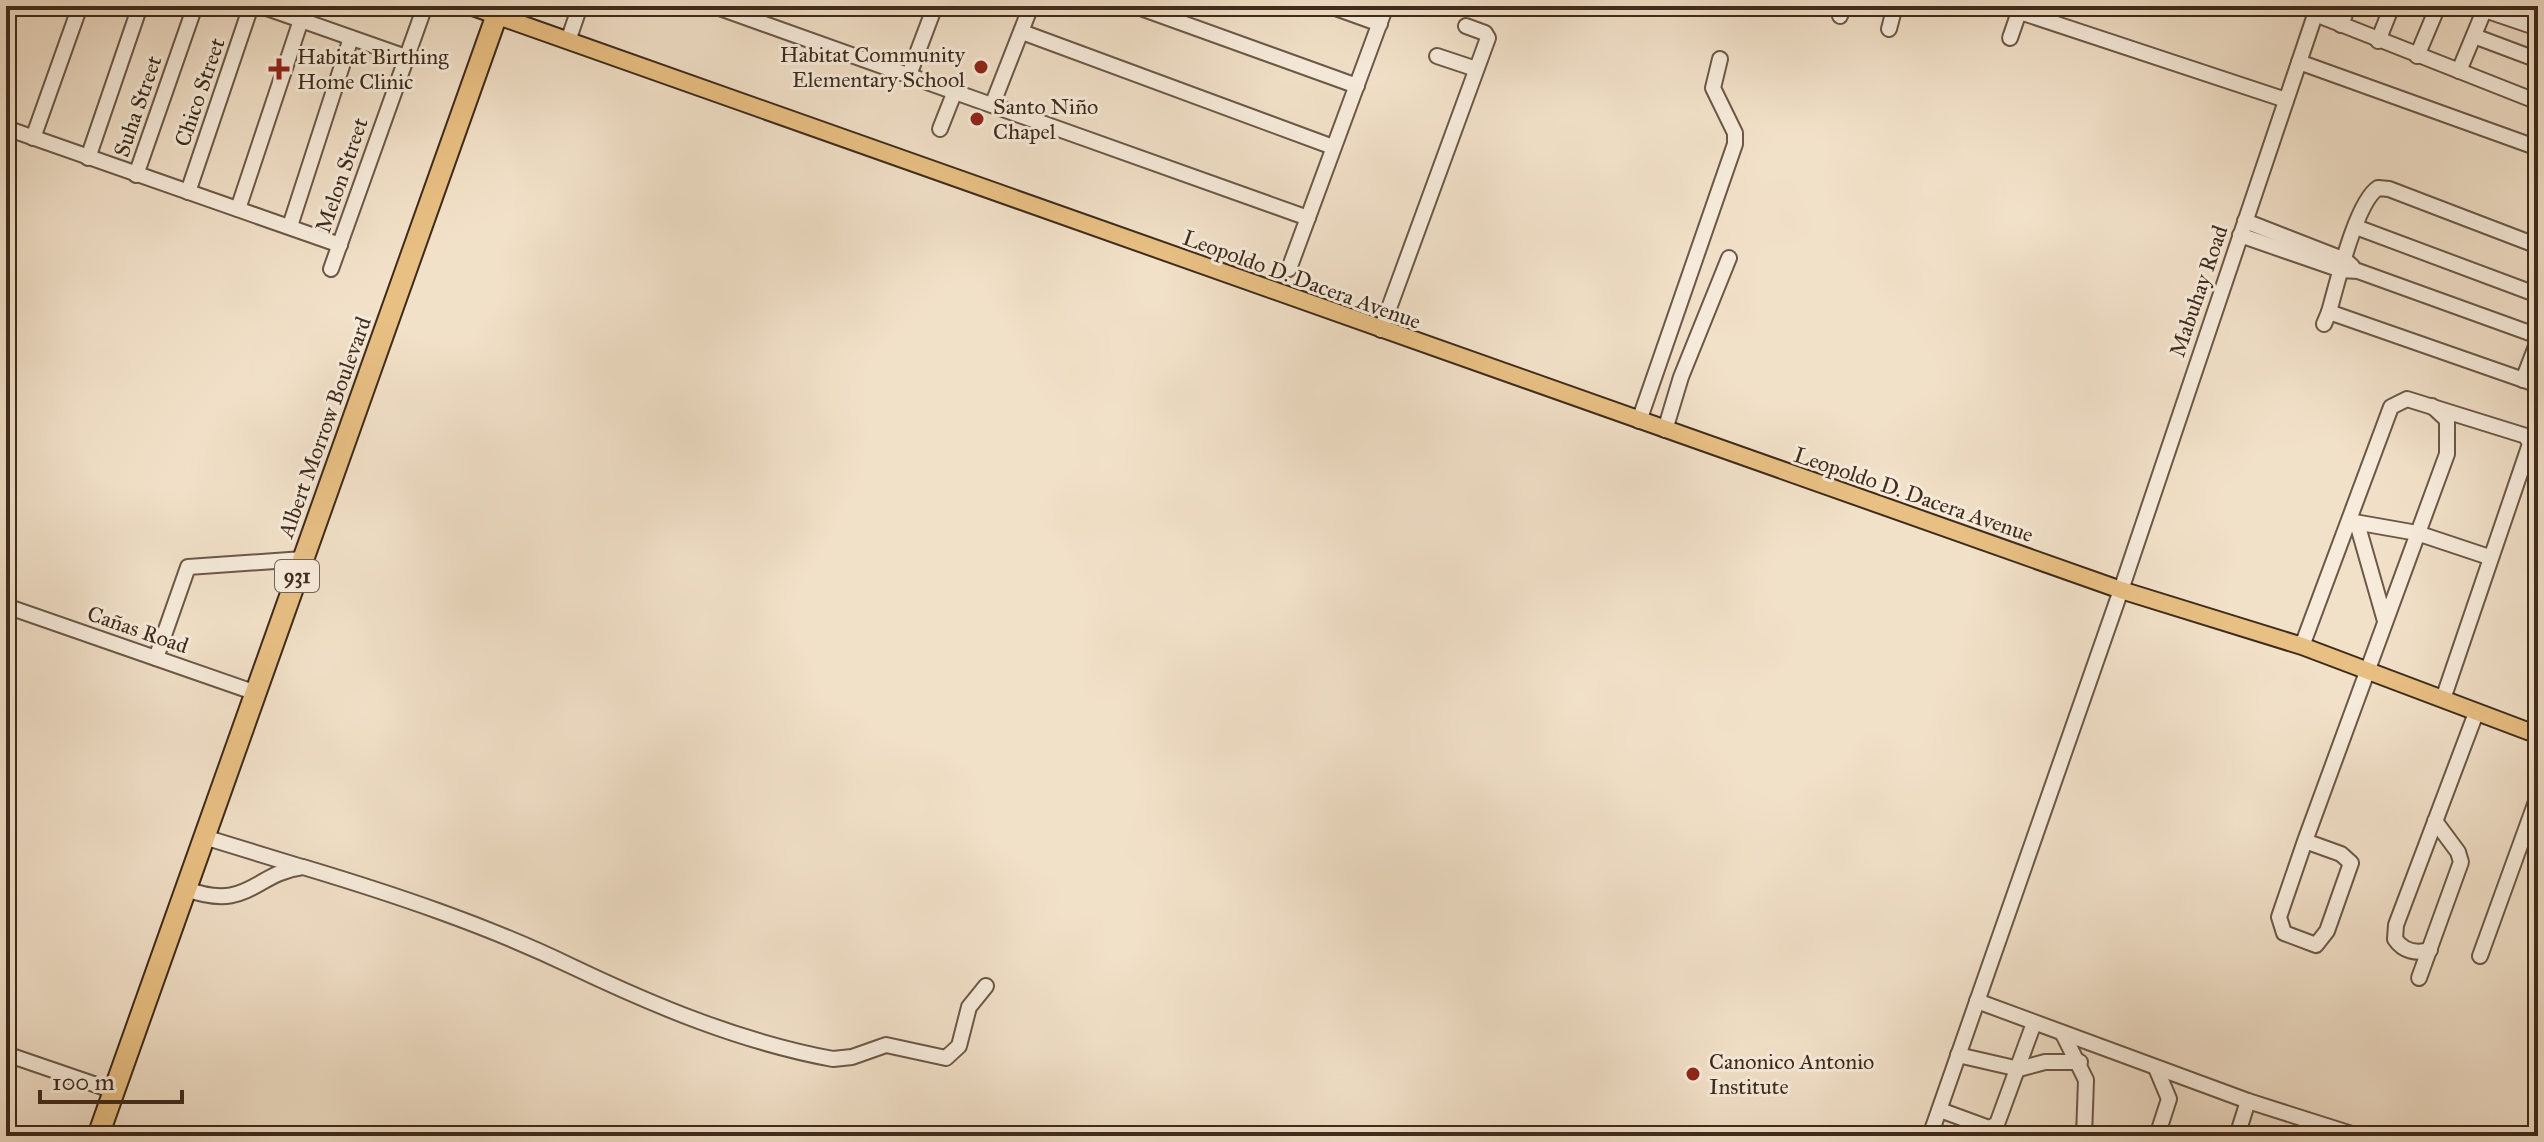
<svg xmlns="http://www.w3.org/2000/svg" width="2544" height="1142" font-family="'IM FELL Great Primer',serif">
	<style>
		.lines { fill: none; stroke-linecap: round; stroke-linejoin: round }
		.minor-casing { stroke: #6b5847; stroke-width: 18 }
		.major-casing { stroke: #3e2b1c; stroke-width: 20 }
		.highway-casing { stroke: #3e2b1c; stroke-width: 24 }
		.minor { stroke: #f7ecdc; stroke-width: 14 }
		.major { stroke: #e9c084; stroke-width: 16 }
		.highway { stroke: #e9c084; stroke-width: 20 }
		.poi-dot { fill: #8f2418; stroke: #f7ecdc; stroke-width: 3 }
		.labels { text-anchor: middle; stroke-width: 6; stroke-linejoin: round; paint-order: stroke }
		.shield { fill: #f7ecdc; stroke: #766556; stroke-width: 2 }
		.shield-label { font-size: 20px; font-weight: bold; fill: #3e2b1c }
		.poi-label { font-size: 22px; fill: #3e2b1c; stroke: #f7ecdc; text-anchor: start }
		.street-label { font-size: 22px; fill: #3e2b1c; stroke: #f7ecdc }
	</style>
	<rect width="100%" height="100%" fill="#f2e1c9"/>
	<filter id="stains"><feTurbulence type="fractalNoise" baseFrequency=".0025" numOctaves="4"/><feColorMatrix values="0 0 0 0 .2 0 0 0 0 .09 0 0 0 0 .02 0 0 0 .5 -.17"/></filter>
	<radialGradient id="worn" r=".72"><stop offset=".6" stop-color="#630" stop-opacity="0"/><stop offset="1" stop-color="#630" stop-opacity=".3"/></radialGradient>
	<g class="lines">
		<defs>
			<g id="minor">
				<path d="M261,6L406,57"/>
				<path d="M714,6L1308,218"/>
				<path d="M1135,6L1357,86"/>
				<path d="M1330,6L1380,24"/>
				<path d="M2002,6L2286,100"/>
				<path d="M2485,10L2538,28"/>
				<path d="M2315,14L2538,102"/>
				<path d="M1840,16L1843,6"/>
				<path d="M2341,25L2348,6"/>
				<path d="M1889,29L1895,6"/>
				<path d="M1022,32L1333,147"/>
				<path d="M2474,36L2538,60"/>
				<path d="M2010,38L2019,12"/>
				<path d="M568,41L580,6"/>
				<path d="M2378,41L2392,6"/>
				<path d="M1437,56L1476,69"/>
				<path d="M2417,56L2438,6"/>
				<path d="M2299,62L2538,148"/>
				<path d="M2459,71L2486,6"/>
				<path d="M909,75L935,6"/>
				<path d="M993,103L1031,6"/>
				<path d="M6,128L340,245"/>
				<path d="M940,129L955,91"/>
				<path d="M33,138L80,6"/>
				<path d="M88,158L140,6"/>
				<path d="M136,175L195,6"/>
				<path d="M188,192L251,6"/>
				<path d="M238,209L301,20"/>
				<path d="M2245,221L2345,260L2352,266"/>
				<path d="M290,226L351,38"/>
				<path d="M2356,227L2538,295"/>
				<path d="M2240,235L2341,270L2358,271L2538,336"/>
				<path d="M331,269L425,6"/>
				<path d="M1289,269L1386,6"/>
				<path d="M2329,312C2337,284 2356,202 2378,188L2389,189L2538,246"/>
				<path d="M2324,324L2329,312L2538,385"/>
				<path d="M1381,330L1488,38L1485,33L1466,26"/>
				<path d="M2523,380L2538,341"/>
				<path d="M1639,421L1735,144V133L1713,88L1720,59"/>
				<path d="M1665,430L1681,377L1729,258"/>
				<path d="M6,477L7,474"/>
				<path d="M2349,521L2417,533L2489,557"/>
				<path d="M2357,523L2385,621"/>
				<path d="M6,606L256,693"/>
				<path d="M2302,646L2391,407L2407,399L2526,436L2530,444L2443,699"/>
				<path d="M156,658L188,567L303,559"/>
				<path d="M204,837L302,867"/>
				<path d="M2305,841L2341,854L2351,863L2327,931L2316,945L2284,933L2279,917L2305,841L2447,454V420L2432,406"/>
				<path d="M186,889C249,912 254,873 303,867C393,894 486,925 571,966C655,1006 741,1042 833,1059L852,1057L886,1045L946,1058L959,1046L969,1007L986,986"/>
				<path d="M2430,950C2416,954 2403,951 2395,939L2396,925L2476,713"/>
				<path d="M2480,956L2538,796"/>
				<path d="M2419,978L2461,862L2458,852L2435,821"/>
				<path d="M1977,1001L2248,1101L2358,1136"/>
				<path d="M2063,1034L2086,1080L2084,1136"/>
				<path d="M6,1054L114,1091"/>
				<path d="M1958,1055L2019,1069L2045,1062H2080"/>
				<path d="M2156,1068L2169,1099L2157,1136"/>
				<path d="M1940,1110L1989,1128L1997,1124L2034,1023"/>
				<path d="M1930,1136L2121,590L2318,6"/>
				<path d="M2237,1136L2248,1101"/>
			</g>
			<path id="major" d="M470,6L2121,590L2302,646L2538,735"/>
			<path id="highway" d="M98,1136L500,6"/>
		</defs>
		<use href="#minor" class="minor-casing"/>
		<use href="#major" class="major-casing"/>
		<use href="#highway" class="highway-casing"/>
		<use href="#minor" class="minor"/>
		<use href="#major" class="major"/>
		<use href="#highway" class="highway"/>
	</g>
	<g class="poi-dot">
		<circle cx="981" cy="67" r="8"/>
		<path d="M275 57h8v8h8v8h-8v8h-8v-8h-8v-8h8z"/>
		<circle cx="977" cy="119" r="8"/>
		<circle cx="1693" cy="1074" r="8"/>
	</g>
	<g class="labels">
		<rect class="shield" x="275" y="560" width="44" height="32" rx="6"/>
		<g class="shield-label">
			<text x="297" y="583">931</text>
		</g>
		<g class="poi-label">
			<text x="965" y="62" text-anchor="end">Habitat Community<tspan x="965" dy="25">Elementary School</tspan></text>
			<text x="297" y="64">Habitat Birthing<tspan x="297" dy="25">Home Clinic</tspan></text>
			<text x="993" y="114">Santo Niño<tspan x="993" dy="25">Chapel</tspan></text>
			<text x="1709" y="1069">Canonico Antonio<tspan x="1709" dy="25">Institute</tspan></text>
		</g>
		<g class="street-label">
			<text transform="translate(199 92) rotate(-71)" y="8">Chico Street</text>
			<text transform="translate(137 106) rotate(-71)" y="8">Suha Street</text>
			<text transform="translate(341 175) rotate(-71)" y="8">Melon Street</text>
			<text transform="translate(1302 279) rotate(20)" y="8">Leopoldo D. Dacera Avenue</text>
			<text transform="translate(2198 291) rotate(-71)" y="8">Mabuhay Road</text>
			<text transform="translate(324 427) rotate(-70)" y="8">Albert Morrow Boulevard</text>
			<text transform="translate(1914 494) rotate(19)" y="8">Leopoldo D. Dacera Avenue</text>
			<text transform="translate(138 629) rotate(19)" y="8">Cañas Road</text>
		</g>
	</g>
	<rect width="2544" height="1142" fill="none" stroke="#f2e1c9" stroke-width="32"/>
	<rect x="8" y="8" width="2528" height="1126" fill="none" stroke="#3e2b1c" stroke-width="4"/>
	<rect x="16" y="16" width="2512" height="1110" fill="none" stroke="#3e2b1c" stroke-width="2"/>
	<path d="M40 1090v12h142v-12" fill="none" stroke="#3e2b1c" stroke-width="4"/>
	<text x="52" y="1090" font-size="24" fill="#3e2b1c" stroke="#f7ecdc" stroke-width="6" paint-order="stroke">100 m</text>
	<rect width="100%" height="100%" filter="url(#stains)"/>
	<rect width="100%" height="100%" fill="url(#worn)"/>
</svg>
